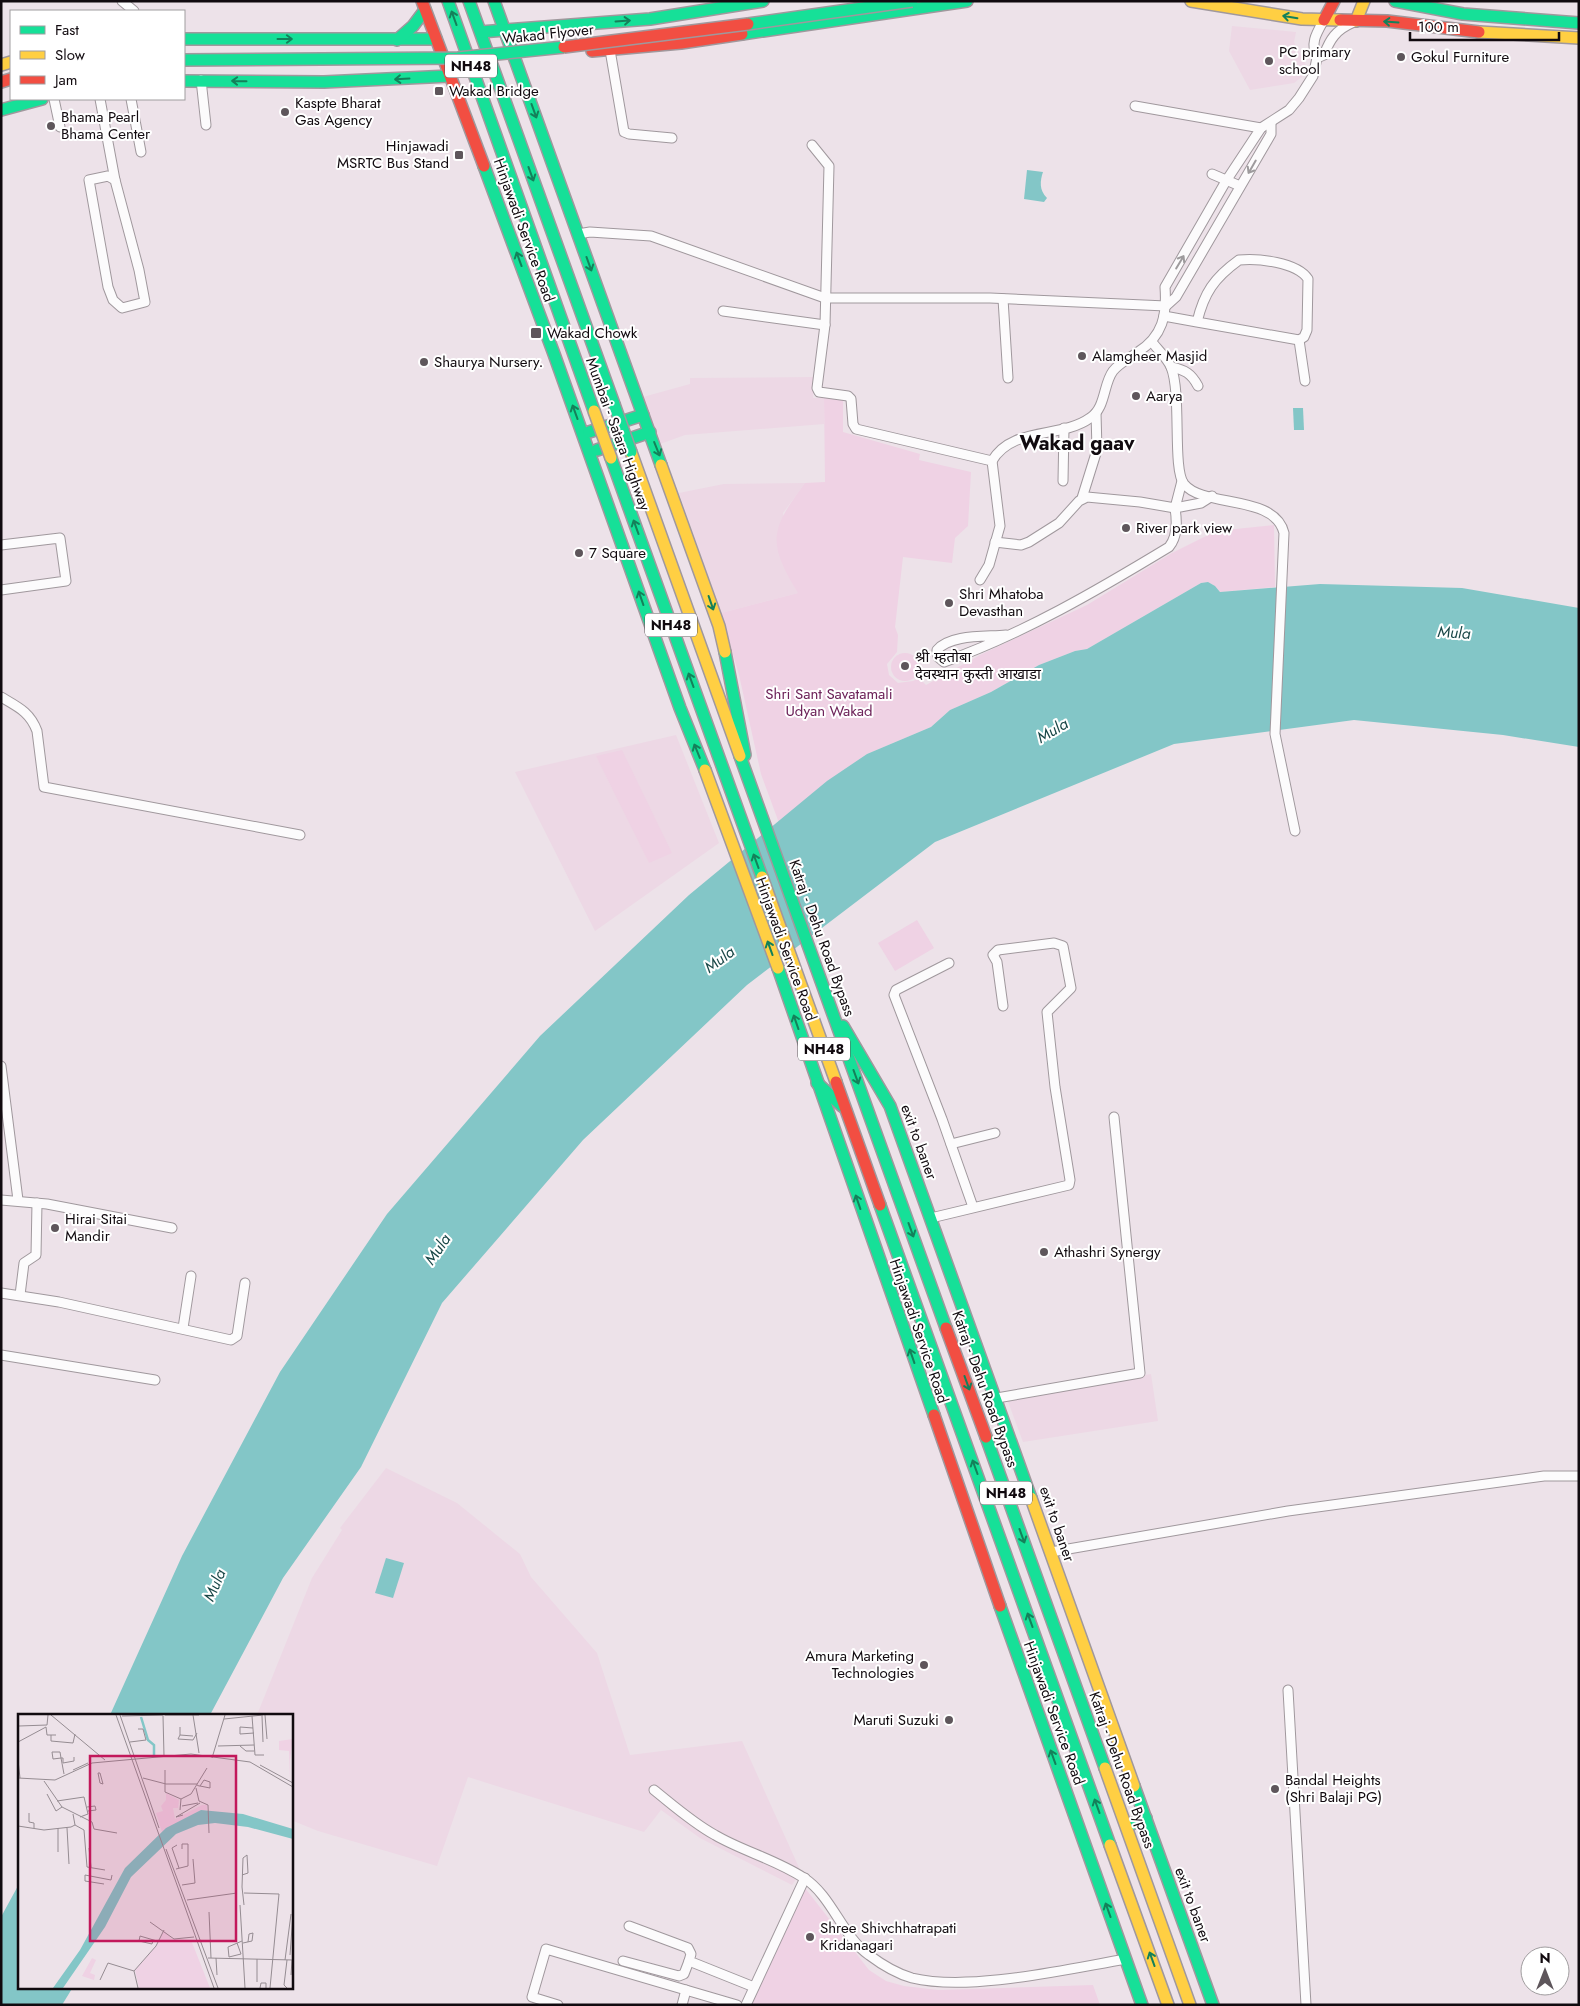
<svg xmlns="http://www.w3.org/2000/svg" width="1580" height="2006" font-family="Jost,'Noto Sans Devanagari',sans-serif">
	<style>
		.built { fill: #edd8e5 }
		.green { fill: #efd2e4 }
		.water { fill: #83c6c7 }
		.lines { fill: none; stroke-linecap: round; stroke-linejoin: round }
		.street-casing { stroke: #a0989d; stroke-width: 11 }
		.fast-casing { stroke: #a0989d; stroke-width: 14 }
		.slow-casing { stroke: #a0989d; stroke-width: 14 }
		.jam-casing { stroke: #a0989d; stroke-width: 14 }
		.street { stroke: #fcfbfc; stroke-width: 9 }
		.fast { stroke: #16e098; stroke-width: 11 }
		.slow { stroke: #ffcf43; stroke-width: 11 }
		.jam { stroke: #f24e42; stroke-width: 11 }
		.fast-bridge-casing { stroke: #a0989d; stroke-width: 14; stroke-linecap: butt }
		.slow-bridge-casing { stroke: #a0989d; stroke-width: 14; stroke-linecap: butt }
		.jam-bridge-casing { stroke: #a0989d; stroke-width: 14; stroke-linecap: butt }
		.fast-bridge { stroke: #16e098; stroke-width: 11 }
		.slow-bridge { stroke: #ffcf43; stroke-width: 11 }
		.jam-bridge { stroke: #f24e42; stroke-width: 11 }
		.oneway { stroke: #14805a }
		.oneway2 { stroke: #9e9b9d }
		.poi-dot { fill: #5e565b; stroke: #fff; stroke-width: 2 }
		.labels { text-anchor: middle; stroke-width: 4; stroke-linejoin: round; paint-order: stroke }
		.shield { fill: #fff; stroke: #585457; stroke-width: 1 }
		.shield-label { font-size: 14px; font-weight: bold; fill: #110a0f }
		.street-label { font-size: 15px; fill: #110a0f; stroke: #fff }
		.poi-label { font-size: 15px; fill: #110a0f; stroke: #fff; text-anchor: start }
		.park-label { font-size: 15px; fill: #6d2259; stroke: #fff }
		.water-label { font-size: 16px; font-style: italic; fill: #194747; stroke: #fff }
		.district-label { font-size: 20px; font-weight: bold; fill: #110a0f; stroke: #fff }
		.inset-river { fill: none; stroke: #83c6c7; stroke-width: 2.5 }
		.inset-road { fill: none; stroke: #958c92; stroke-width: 1 }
		.view { fill: #c2185b; fill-opacity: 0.15; stroke: #c2185b; stroke-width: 2.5 }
		.inset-edge { fill: none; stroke: #110a0f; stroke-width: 2.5 }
	</style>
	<rect width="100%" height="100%" fill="#ede2e9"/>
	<g class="built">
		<path d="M1232,26L1296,32L1294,42L1309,71L1294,83L1250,90L1229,51Z"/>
		<path d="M814,377L813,398H824V424L685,435L660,444L643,397L690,384V378Z"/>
		<path d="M805,483L783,513L798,593L721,613L679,493L724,484Z"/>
		<path d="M676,735L719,843L595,931L515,772Z"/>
		<path d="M1151,1374L1158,1421L1023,1442L1007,1399Z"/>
		<path d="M386,1468L457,1503L520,1554L531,1577L597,1653L630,1755L742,1741L801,1872L792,1885L700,1838L661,1810L644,1832L468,1777L437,1866L318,1831L291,1820V1715H257L312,1578L342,1530L340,1528Z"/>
	</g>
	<g class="green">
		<path d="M824,398H843V432L920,454L919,460L971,472L968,526L955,538L952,563L903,557L895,627L898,635L897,652L887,664L889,675L898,683L913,681L919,678L926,685L980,655L1087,605L1172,553L1216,531L1274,525L1275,587L1220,592C1214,584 1210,582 1201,583L1087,649L1075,651L1039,665L991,692L950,710L931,727L867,754L827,782L779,823L761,774L739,675L721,613L798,593C767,542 770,530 805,483L825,482Z"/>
		<circle cx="905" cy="667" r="14"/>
		<path d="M622,750L672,853L649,863L596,756Z"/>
		<path d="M917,920L934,948L895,971L878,943Z"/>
		<path d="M797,1887L805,1888L869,1970L886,1981L904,1986L938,1990L1093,1985L1100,2005H750L793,1897V1890Z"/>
	</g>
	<g class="water">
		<path d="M1027,170L1043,172C1040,181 1039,190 1047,198L1044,202L1024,199Z"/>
		<path d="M1293,408H1303L1304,430H1294Z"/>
		<path d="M1208,582L1215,586L1220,592L1320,584L1462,588L1579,608V747L1503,735L1354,720L1174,744L935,842L747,985L583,1140L442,1303L361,1467L283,1578L210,1715H110L182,1556L280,1372L387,1214L540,1036L689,895L827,781L867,754L931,727L950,710L991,692L1039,665L1075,651L1087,649L1201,583Z"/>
		<path d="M386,1558L404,1563L393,1598L375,1593Z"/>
		<path d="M19,1884V1987H73L62,2005H1V1917Z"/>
	</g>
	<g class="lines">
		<defs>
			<g id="street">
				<path d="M122,1L134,11"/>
				<path d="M610,50L624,132L629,134L672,138"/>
				<path d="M1317,58L1324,55C1330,39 1336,30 1352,23"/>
				<path d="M1317,58C1310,43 1316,34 1324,20"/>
				<path d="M201,80L206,125"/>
				<path d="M54,99L60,127"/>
				<path d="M100,99L115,180"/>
				<path d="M131,99L141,152"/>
				<path d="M1135,106L1261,128"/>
				<path d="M812,145L829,166L825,325L817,388L819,392L848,396L851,399L853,424L856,429L992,461L1000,526L989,565L980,580"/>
				<path d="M1212,174L1240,186"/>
				<path d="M108,176L115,180L139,270L145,302L122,308L113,300L108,287L89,180Z"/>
				<path d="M578,234L590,232L651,236L825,298H990L1166,306L1176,297L1271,134V123"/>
				<path d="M1003,299L1008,378"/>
				<path d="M723,311L825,325"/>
				<path d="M1164,316L1197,322L1299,340L1304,337L1307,330L1308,279C1297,262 1257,258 1239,260C1214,278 1204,293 1197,322"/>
				<path d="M1299,340L1305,381"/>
				<path d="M1152,342C1158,350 1167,358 1171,367C1182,394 1172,469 1184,484C1203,508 1275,494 1284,533L1275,734L1295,831"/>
				<path d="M1171,367C1185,370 1191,373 1198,386"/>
				<path d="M992,461C1012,426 1061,439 1090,418C1106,408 1103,384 1113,371C1119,363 1130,358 1138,352C1163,336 1167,315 1165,287L1226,181L1261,128L1289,110L1299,98L1313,76L1317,58"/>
				<path d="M1063,481L1064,428"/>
				<path d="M1082,498L1097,450L1096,413"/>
				<path d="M995,542L1021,545L1029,542L1059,523L1079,501L1087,497L1140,502L1175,508L1182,481"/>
				<path d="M1,545L60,538L66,581L1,590"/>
				<path d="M1006,635C986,637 951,634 937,650L938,657L944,662C1023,634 1098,590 1169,547C1178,536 1177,521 1175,508L1201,503L1212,496"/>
				<path d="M1,697C18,707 30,712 37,731L44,787L300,835"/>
				<path d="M949,963L896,990L894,995L942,1119L973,1207"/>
				<path d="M1,1066L18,1200"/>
				<path d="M951,1144L995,1133"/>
				<path d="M1,1200L47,1204L172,1228"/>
				<path d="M931,1218L1069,1185L1070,1180L1055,1087L1047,1012L1071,988L1063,946L1054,943L998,950L993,955L997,962L1003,1006"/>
				<path d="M1,1293L59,1302L231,1340L237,1336L245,1283"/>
				<path d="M20,1295L24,1263L36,1255L37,1203"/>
				<path d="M183,1328L191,1276"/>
				<path d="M1,1355L155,1380"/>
				<path d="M997,1398L1140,1373L1114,1117"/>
				<path d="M1051,1552L1288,1511L1544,1476H1579"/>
				<path d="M1288,1690L1306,2005"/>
				<path d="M654,1790C674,1806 693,1823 715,1835C742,1851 775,1859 804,1878C832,1896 842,1936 869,1955C881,1964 898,1974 912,1978C970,1992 1067,1969 1126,1959"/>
				<path d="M629,1926L688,1948L691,1954L689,1961L754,1987"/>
				<path d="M623,1961L679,1976L684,1974L689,1961"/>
				<path d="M558,2005L532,1997L546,1949L737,2005"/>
				<path d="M682,2005L686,1990"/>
				<path d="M746,2005L805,1878"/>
			</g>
			<g id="fast">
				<path d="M448,1L594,411"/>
				<path d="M469,1L614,404"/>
				<path d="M494,1L661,465"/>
				<path d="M1395,1L1463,14L1579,23"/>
				<path d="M505,30L650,19L763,1"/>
				<path d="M481,32L505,30"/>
				<path d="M742,34L967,1"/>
				<path d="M184,39H436"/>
				<path d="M397,40L413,26L425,10"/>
				<path d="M184,81L324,82L450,76"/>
				<path d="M1,110L42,99"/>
				<path d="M484,166L554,354L680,708L705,770"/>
				<path d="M589,432L643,415"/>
				<path d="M597,450L650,432"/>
				<path d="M611,458L762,877"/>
				<path d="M725,652L745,755"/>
				<path d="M740,756L946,1328"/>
				<path d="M778,968L934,1415"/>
				<path d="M843,1026L890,1106L1031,1498"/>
				<path d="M817,1083L842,1106"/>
				<path d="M880,1205L1110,1845"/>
				<path d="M986,1437L1105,1768"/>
				<path d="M1000,1606L1142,2005"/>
				<path d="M1134,1786L1213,2005"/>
				<path d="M1127,1826L1146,1818"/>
			</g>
			<g id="slow">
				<path d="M1191,1L1302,19L1340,20"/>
				<path d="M1356,21L1364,1"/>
				<path d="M1479,32L1579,38"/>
				<path d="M1,65L11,62"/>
				<path d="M631,452L740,756"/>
				<path d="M661,465L719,626L725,652"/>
				<path d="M705,770L778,968"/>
				<path d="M762,877L836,1082"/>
				<path d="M1031,1498L1134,1786"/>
				<path d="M1105,1768L1190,2005"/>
				<path d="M1110,1845L1168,2005"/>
			</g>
			<g id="jam">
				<path d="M422,1L484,166"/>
				<path d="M1324,20L1334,1"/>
				<path d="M1340,20L1387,21L1479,32"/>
				<path d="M592,51L681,43L742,34"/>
				<path d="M1,82L11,79"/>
				<path d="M836,1082L880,1205"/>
				<path d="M946,1328L986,1437"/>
				<path d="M934,1415L1000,1606"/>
			</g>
		</defs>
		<use href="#street" class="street-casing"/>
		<use href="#fast" class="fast-casing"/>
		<use href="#slow" class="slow-casing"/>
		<use href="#jam" class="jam-casing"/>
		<use href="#street" class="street"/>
		<use href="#fast" class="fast"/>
		<use href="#slow" class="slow"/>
		<use href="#jam" class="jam"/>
		<defs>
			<g id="fast-bridge">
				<path d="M748,24L912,1"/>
				<path d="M184,60L458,58L564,47"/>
				<path d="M614,404L631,452"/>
			</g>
			<path id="slow-bridge" d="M594,411L611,458"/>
			<path id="jam-bridge" d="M564,47L748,24"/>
		</defs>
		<use href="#fast-bridge" class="fast-bridge-casing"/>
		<use href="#slow-bridge" class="slow-bridge-casing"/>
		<use href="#jam-bridge" class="jam-bridge-casing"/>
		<use href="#fast-bridge" class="fast-bridge"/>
		<use href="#slow-bridge" class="slow-bridge"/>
		<use href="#jam-bridge" class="jam-bridge"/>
	</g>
	<defs><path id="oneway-shaft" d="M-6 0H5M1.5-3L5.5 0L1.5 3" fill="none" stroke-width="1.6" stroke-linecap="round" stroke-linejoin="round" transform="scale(1.25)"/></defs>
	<g class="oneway">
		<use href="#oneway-shaft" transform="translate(1290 17) rotate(-171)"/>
		<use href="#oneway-shaft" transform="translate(454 18) rotate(-110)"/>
		<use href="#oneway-shaft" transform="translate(623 21) rotate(-4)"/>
		<use href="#oneway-shaft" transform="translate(1391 22) rotate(-176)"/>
		<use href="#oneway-shaft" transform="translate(285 39)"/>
		<use href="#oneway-shaft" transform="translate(402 79) rotate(177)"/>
		<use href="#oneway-shaft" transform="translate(239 81) rotate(-179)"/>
		<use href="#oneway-shaft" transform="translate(534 111) rotate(70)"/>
		<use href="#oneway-shaft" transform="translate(531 174) rotate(70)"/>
		<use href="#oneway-shaft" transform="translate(519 259) rotate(-110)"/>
		<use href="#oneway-shaft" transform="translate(589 264) rotate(70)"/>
		<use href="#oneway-shaft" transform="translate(575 412) rotate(-110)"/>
		<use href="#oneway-shaft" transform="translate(657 449) rotate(68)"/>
		<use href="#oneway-shaft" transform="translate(636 527) rotate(-110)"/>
		<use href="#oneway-shaft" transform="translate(641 598) rotate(-109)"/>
		<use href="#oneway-shaft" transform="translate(711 603) rotate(71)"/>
		<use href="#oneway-shaft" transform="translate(691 680) rotate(-110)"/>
		<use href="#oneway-shaft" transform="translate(697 751) rotate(-112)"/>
		<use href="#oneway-shaft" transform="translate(756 861) rotate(-110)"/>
		<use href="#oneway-shaft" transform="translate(770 948) rotate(-110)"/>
		<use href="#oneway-shaft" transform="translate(796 1022) rotate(-109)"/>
		<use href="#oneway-shaft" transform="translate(856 1077) rotate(70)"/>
		<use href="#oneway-shaft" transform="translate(858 1202) rotate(-109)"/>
		<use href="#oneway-shaft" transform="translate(911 1230) rotate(70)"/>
		<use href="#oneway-shaft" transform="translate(912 1356) rotate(-109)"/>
		<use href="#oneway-shaft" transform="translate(967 1383) rotate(70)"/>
		<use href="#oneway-shaft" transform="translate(975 1467) rotate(-110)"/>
		<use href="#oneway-shaft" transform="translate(1022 1536) rotate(70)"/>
		<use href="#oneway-shaft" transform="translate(1030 1620) rotate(-110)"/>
		<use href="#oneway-shaft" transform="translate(1053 1757) rotate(-110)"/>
		<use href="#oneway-shaft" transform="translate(1097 1806) rotate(-110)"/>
		<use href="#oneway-shaft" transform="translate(1108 1910) rotate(-110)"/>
		<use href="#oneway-shaft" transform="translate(1152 1959) rotate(-110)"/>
	</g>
	<g class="oneway2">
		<use href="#oneway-shaft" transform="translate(1252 167) rotate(120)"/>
		<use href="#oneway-shaft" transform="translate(1180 262) rotate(-59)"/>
	</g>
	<g class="poi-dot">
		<circle cx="1401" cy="57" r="5"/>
		<circle cx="1269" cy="61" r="5"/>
		<rect x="434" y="86" width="10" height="10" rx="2.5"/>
		<circle cx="285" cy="112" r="5"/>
		<circle cx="51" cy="126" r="5"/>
		<rect x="454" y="150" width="10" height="10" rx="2.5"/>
		<rect x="530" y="327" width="12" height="12" rx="2.5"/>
		<circle cx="1082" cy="356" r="5"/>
		<circle cx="424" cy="362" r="5"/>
		<circle cx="1136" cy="396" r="5"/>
		<circle cx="1126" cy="528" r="5"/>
		<circle cx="579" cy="553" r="5"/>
		<circle cx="949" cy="603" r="5"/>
		<circle cx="905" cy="666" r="5"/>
		<circle cx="55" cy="1228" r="5"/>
		<circle cx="1044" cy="1252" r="5"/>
		<circle cx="924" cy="1665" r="5"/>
		<circle cx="949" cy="1720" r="5"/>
		<circle cx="1275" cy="1789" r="5"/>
		<circle cx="810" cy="1937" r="5"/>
	</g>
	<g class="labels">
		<g class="shield">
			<rect x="445" y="54.5" width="52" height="23" rx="4"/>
			<rect x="645" y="613.5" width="52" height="23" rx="4"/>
			<rect x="798" y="1037.5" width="52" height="23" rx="4"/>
			<rect x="980" y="1481.5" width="52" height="23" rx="4"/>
		</g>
		<g class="shield-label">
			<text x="471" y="71">NH48</text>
			<text x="671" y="630">NH48</text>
			<text x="824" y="1054">NH48</text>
			<text x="1006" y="1498">NH48</text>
		</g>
		<g class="street-label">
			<text transform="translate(548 34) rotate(-6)" y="5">Wakad Flyover</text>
			<text transform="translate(524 230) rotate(70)" y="5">Hinjawadi Service Road</text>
			<text transform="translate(618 434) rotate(70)" y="5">Mumbai - Satara Highway</text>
			<text transform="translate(822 938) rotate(70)" y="5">Katraj - Dehu Road Bypass</text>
			<text transform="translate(786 949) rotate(70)" y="5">Hinjawadi Service Road</text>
			<text transform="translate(919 1142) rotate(70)" y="5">exit to baner</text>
			<text transform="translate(919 1331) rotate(71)" y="5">Hinjawadi Service Road</text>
			<text transform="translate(985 1389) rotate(70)" y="5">Katraj - Dehu Road Bypass</text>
			<text transform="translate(1057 1524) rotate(71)" y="5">exit to baner</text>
			<text transform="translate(1054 1713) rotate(70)" y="5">Hinjawadi Service Road</text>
			<text transform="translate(1122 1770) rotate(70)" y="5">Katraj - Dehu Road Bypass</text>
			<text transform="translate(1193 1905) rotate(70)" y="5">exit to baner</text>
		</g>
		<g class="poi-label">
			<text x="1279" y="57">PC primary<tspan x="1279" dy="17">school</tspan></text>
			<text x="1411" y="62">Gokul Furniture</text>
			<text x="449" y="96">Wakad Bridge</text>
			<text x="295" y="108">Kaspte Bharat<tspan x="295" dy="17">Gas Agency</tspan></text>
			<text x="61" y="122">Bhama Pearl<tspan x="61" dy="17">Bhama Center</tspan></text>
			<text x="449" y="151" text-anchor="end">Hinjawadi<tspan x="449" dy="17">MSRTC Bus Stand</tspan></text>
			<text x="547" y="338">Wakad Chowk</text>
			<text x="1092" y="361">Alamgheer Masjid</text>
			<text x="434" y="367">Shaurya Nursery.</text>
			<text x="1146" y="401">Aarya</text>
			<text x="1136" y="533">River park view</text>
			<text x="589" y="558">7 Square</text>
			<text x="959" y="599">Shri Mhatoba<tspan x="959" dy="17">Devasthan</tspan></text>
			<text x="915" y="662">श्री म्हतोबा<tspan x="915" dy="17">देवस्थान कुस्ती आखाडा</tspan></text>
			<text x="65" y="1224">Hirai Sitai<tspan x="65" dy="17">Mandir</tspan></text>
			<text x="1054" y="1257">Athashri Synergy</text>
			<text x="914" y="1661" text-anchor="end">Amura Marketing<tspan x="914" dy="17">Technologies</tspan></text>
			<text x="939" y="1725" text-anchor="end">Maruti Suzuki</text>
			<text x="1285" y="1785">Bandal Heights<tspan x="1285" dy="17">(Shri Balaji PG)</tspan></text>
			<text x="820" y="1933">Shree Shivchhatrapati<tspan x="820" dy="17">Kridanagari</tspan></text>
		</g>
		<g class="park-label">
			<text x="829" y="699">Shri Sant Savatamali<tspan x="829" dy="17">Udyan Wakad</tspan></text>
		</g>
		<g class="water-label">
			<text transform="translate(1454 632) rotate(3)" y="6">Mula</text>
			<text transform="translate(1052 730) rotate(-30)" y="6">Mula</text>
			<text transform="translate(719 959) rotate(-36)" y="6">Mula</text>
			<text transform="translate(437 1249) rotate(-55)" y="6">Mula</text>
			<text transform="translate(214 1585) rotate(-67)" y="6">Mula</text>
		</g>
		<g class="district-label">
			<text x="1077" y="450">Wakad gaav</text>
		</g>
	</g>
	<g transform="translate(18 1714)">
		<rect width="275" height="275" fill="#ede2e9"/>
		<path d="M275,25L272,46V65L271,37L261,36V27ZM148,79L161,86L160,94H155L157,105L184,91H189V96H183L144,118L138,99L145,97L143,92L148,86ZM146,216L154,225L173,226L192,274H121L117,256L138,232ZM74,244L78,246L72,259L77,261L76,266L64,262Z" fill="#efd2e4"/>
		<path d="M183,96L225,100L275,115V125L230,113L197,109L180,111L158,120L113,163L87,213L45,274H35L62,236L107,154L148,114Z" fill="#83c6c7"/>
		<path class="inset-river" d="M123,3L130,26L136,31V41"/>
		<path class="inset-road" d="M33,1L87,46M98,1L196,274M102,1L141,114M147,1H181M175,1L181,39M247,1L249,25M104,2L145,1M145,2L146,42M234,2L237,41H246M244,2L245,28M206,5L245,1M1,12L29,11L30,1M28,13L29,21H38M162,13V21L175,22M235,14L222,13V20L236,19M33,21V27L55,29L57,20M162,21L160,25L175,26L179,19M0,28L28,13M112,28L128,26L125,15H120M200,32L236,31M222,32L228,37H236M194,44L207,1M0,46L2,64M242,51L275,69M55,56L70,49M147,56V78L163,85L162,96M80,59H82L85,70L82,69ZM46,60L43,44L42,38H34L35,45L43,44H45V49L56,47V43M0,64L37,66L74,49L173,40L232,48L275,73M125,64L148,70H179M26,67L44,93L74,108L76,115L99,119M179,71L181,72H182L192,74V68L186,66L182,72M178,74L181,87L190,91L191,119M29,80L38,97L44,93M163,85L173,80L189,54M39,87L66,83L70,100L62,103M164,92L180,89M69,93L77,92L78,96L70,97M11,99V108L16,109V114M165,101L158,103L182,89M57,111L66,116L69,153L87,156M0,112L26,116L53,113L57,111L55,100M49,114L51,150M159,131L154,134L161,154M71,134L73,153M148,135L200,274M40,138V114M158,155L170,152V130H164V135M224,161L230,159L229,141L225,144L224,173L226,191M86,170L67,167V161L93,166L94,161M164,171L177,169L175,145M226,179L261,180L252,274M169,186L219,179M222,191L227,274M191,198L193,244M132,208L156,225L176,223M135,226L134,230L121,227L122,222L139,227L140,228M219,229L223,240L211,243L210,233L224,227M225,229L234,227L235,219L231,220L230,228M272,241L275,200M190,244L275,246M198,244L199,261M267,246L273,200M116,257L138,232L146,216M116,257L120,274M273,261L274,246M82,266L90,249L116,257M239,268V245M242,274L243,269H248V274M269,274L266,271L269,246"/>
		<path class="view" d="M72,42H218V227H72Z"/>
		<rect width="275" height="275" class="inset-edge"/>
	</g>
	<rect width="1580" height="2006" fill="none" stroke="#110a0f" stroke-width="5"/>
	<rect x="10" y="10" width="175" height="90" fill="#ffffff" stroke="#a09d9f"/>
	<rect x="20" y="26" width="25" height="8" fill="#16e098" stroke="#a09d9f"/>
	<text x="55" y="35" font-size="15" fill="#110a0f">Fast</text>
	<rect x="20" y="51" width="25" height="8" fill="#ffcf43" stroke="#a09d9f"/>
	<text x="55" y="60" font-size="15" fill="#110a0f">Slow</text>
	<rect x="20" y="76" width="25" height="8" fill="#f24e42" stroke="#a09d9f"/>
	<text x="55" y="85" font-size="15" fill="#110a0f">Jam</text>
	<g transform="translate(1545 1971)"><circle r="24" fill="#ffffff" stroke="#a09d9f"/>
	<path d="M0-4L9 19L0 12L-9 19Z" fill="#5e565b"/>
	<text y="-8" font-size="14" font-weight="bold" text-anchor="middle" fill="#110a0f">N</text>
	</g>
	<path d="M1410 32v8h149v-8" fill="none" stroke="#110a0f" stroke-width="2.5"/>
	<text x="1418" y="32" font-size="15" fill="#110a0f" stroke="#ffffff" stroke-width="4" paint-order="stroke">100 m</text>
</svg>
